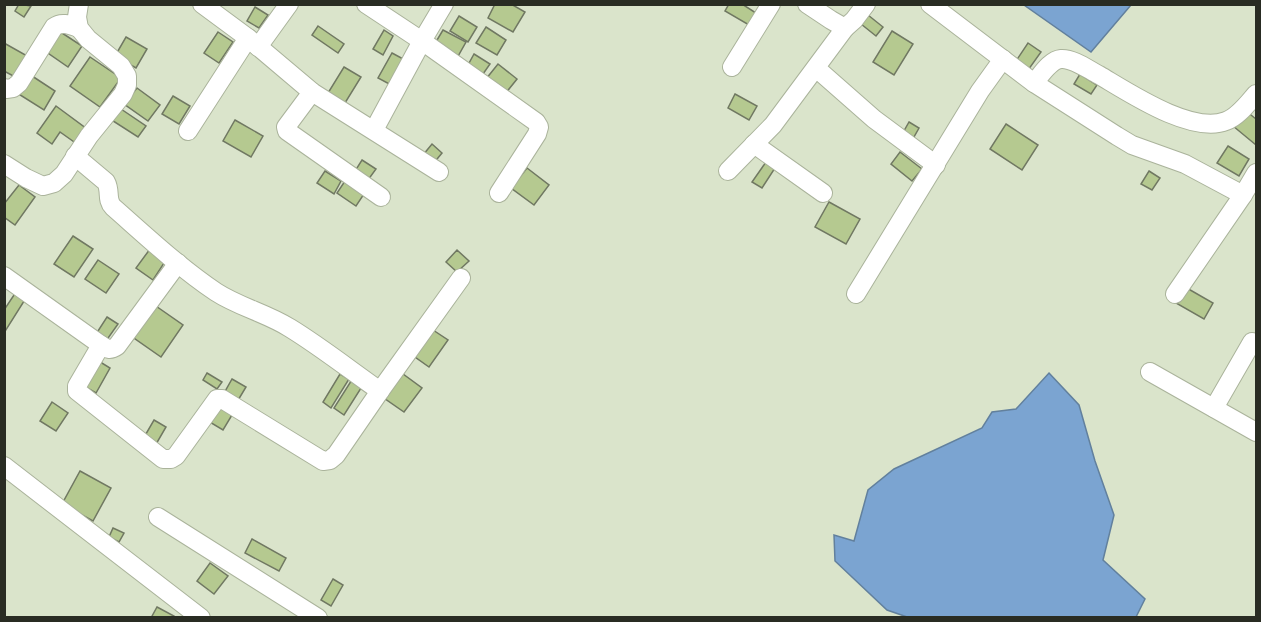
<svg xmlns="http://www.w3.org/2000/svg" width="1261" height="622" font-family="'PT Sans Narrow',sans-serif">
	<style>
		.water { fill: #7ba4d1; stroke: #62809d; stroke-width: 1.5 }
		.building { fill: #b5c990; stroke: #707862; stroke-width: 1.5 }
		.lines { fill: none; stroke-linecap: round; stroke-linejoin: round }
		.minor-casing { stroke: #aab39b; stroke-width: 20 }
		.minor { stroke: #fff; stroke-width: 18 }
	</style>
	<rect width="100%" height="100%" fill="#dae4cb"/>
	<g class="water">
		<path d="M1024,5H1131L1091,52Z"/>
		<path d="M1049,373L1079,405L1095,461L1114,515L1103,560L1145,599L1136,617L910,618L887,610L835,561L834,535L854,541L868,490L894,469L982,428L992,412L1016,409Z"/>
	</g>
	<g class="building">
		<path d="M19,4L31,6L24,17L15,11Z"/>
		<path d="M495,4H511L525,12L513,32L488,18Z"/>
		<path d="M729,4H742L756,13L749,25L725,11Z"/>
		<path d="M255,7L268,15L259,28L247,21Z"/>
		<path d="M863,11L883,27L876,36L856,20Z"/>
		<path d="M459,16L477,27L468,42L450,31Z"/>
		<path d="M318,26L344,44L338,53L312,35Z"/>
		<path d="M486,27L506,40L497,55L476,43Z"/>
		<path d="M384,30L393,36L383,55L373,49Z"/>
		<path d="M443,30L466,42L457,58L434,45Z"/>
		<path d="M59,31L82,46L68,67L45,51Z"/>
		<path d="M892,31L913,44L894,75L873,62Z"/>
		<path d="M218,32L233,42L219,63L204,53Z"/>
		<path d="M126,37L147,49L136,68L115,56Z"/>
		<path d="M4,43L29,57L17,78L4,71Z"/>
		<path d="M1028,43L1041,52L1026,73L1014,64Z"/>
		<path d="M392,53L407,61L393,86L378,78Z"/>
		<path d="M474,54L490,64L483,74L468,65Z"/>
		<path d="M90,57L121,78L100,107L70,86Z"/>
		<path d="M498,64L517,79L505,94L486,79Z"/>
		<path d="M344,67L361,77L345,103L328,93Z"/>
		<path d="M29,74L55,91L44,110L17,93Z"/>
		<path d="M1080,74L1097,85L1091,94L1074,84Z"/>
		<path d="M137,88L160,105L148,121L124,104Z"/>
		<path d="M735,94L757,106L749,120L728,108Z"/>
		<path d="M173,96L190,106L179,124L162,114Z"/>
		<path d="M56,106L87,129L77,144L60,132L52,144L37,133Z"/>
		<path d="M118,107L146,126L138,137L110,119Z"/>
		<path d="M1246,111L1256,119V145L1233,126Z"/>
		<path d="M235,120L263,136L251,157L223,141Z"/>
		<path d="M909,122L919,128L910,144L900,138Z"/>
		<path d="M1006,124L1038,145L1022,170L990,149Z"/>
		<path d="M432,144L442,153L433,164L423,155Z"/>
		<path d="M1228,146L1249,159L1239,176L1217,163Z"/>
		<path d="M900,152L922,169L912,181L891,164Z"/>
		<path d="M362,160L376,169L368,180L355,171Z"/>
		<path d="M766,162L775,168L762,188L752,182Z"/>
		<path d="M527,168L549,185L534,205L511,188Z"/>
		<path d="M325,171L341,181L334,194L317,183Z"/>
		<path d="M1149,171L1160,178L1152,190L1141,184Z"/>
		<path d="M345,181L364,194L356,206L337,193Z"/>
		<path d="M19,185L35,197L15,225L4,217V204Z"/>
		<path d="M829,202L860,219L846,244L815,227Z"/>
		<path d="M73,236L93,249L74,277L54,264Z"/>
		<path d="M150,249L166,260L153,280L136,268Z"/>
		<path d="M457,250L469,261L457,272L446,262Z"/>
		<path d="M98,260L119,274L106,293L85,279Z"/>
		<path d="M1185,287L1213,303L1204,319L1176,303Z"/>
		<path d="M16,292L26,298L4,333V310Z"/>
		<path d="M153,304L183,325L161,357L131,336Z"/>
		<path d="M107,317L118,324L106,341L96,334Z"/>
		<path d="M433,330L448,340L429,367L415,357Z"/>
		<path d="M97,360L110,368L96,393L82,385Z"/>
		<path d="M399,371L422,388L404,412L381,396Z"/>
		<path d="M207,373L222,382L217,389L203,380Z"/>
		<path d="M340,374L349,379L331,408L323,402Z"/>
		<path d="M353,378L363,385L344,415L334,408Z"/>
		<path d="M232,379L246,387L237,402L223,395Z"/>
		<path d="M52,402L68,413L56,431L40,421Z"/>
		<path d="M217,406L232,415L223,430L208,421Z"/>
		<path d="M154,420L166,427L155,446L143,439Z"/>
		<path d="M80,471L111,488L93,521L62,504Z"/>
		<path d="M113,528L124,533L119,542L109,537Z"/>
		<path d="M252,539L286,558L279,571L245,553Z"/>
		<path d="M210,563L228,576L214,594L197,581Z"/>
		<path d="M333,579L343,585L331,606L321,600Z"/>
		<path d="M157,607L174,616L173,618H151Z"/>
	</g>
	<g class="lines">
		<defs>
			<g id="minor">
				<path d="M202,4L248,38L312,92L439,172"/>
				<path d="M366,4L422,41L536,122L539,127L537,134L499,193"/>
				<path d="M807,4L831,20L845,28L854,20L866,4"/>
				<path d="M930,4L1034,83L1117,136L1132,145L1185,164L1243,195"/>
				<path d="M258,47L289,4"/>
				<path d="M732,67L771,4"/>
				<path d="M816,68L874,119L936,165"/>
				<path d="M1034,83C1041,75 1050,60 1061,59C1073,58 1089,70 1099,75C1128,92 1192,135 1226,121C1238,117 1248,103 1256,94"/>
				<path d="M4,88L6,89L13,88L19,83L54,27C62,21 70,25 79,28"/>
				<path d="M312,92L286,127L287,131L381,197"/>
				<path d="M374,130L422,41L444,4"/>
				<path d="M188,131L248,38"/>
				<path d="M754,144L823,193"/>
				<path d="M75,156L106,182C111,191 106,200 113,207C146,236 179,267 216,292C239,307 266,313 290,328C321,347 350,370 380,391"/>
				<path d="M4,164L26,178L43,186L54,183L64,174L89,136L123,94L127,85V76L121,66L88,39L79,28L77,17L79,4"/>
				<path d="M728,171L773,125L845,28"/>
				<path d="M4,276L101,345C107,349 110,351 117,346L178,263"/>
				<path d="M856,294L980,91L1003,59"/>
				<path d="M1175,294L1243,195L1256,173"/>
				<path d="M101,345L77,386V391L163,459H171L176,456L217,399H222L323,461L330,460L336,455L380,391L461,278"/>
				<path d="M1150,372L1256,432"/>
				<path d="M1214,408L1252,342"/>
				<path d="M4,466L201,618"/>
				<path d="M158,517L318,618"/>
			</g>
		</defs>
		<use href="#minor" class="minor-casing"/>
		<use href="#minor" class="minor"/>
	</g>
	<rect width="1261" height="622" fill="none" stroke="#292c23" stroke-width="12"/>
</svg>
